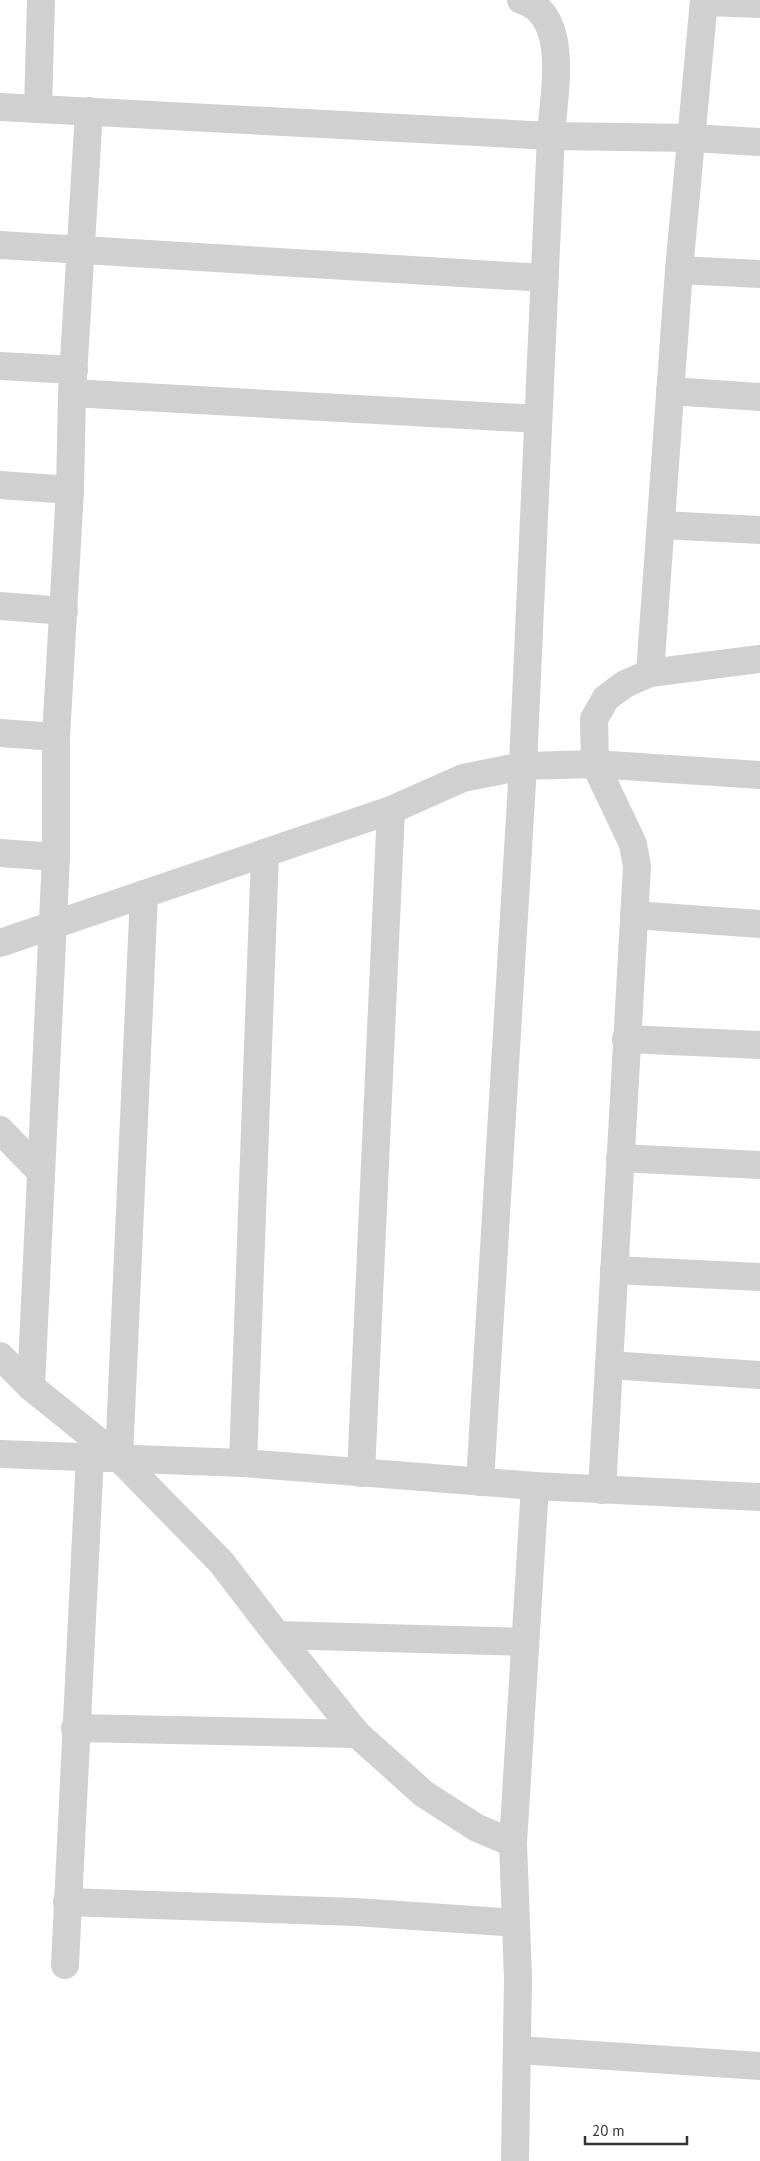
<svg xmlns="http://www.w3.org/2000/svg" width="760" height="2161" font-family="'PT Sans',sans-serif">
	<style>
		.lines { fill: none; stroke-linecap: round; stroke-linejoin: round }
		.minor { stroke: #d0d0d0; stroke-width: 28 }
	</style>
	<rect width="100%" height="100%" fill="#fff"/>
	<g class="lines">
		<g class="minor">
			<path d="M704,2L760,4"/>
			<path d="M0,107L551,136L692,138L760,142"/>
			<path d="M38,109L41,0"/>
			<path d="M0,245L544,278"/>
			<path d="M679,270L760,274"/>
			<path d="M0,366L74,370"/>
			<path d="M670,391L760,397"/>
			<path d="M72,393L538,419"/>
			<path d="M0,485L70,490"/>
			<path d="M661,525L760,530"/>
			<path d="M0,606L64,611"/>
			<path d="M650,673L679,270L704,0"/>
			<path d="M0,733L56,737"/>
			<path d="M0,853L56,857"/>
			<path d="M634,915L760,924"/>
			<path d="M0,943L391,810L463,778L523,766L595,764L760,775"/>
			<path d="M626,1039L760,1045"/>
			<path d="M0,1130L41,1172"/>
			<path d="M620,1158L760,1165"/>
			<path d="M614,1270L760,1277"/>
			<path d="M0,1356L31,1387L119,1458L221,1562L277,1635L357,1734L424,1794L477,1828L513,1843"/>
			<path d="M609,1365L760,1375"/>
			<path d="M31,1387L56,857V737L70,490L72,393L89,111"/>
			<path d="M0,1454L243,1463L535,1486L760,1497"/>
			<path d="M119,1458L144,894"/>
			<path d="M243,1463L265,853"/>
			<path d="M361,1473L391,810"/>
			<path d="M480,1482L523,766L551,136C553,97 572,14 521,0"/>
			<path d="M602,1490L637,866L633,844L595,764L594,719L606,698L625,684L650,673L760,659"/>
			<path d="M277,1635L525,1642"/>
			<path d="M75,1728L357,1734"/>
			<path d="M67,1902L355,1912L516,1923"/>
			<path d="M65,1965L90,1456"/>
			<path d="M518,2050L760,2066"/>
			<path d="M515,2161L518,1978L513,1843L535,1486"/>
		</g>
	</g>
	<path d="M585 2136v8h102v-8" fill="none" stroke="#333333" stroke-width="2.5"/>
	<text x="592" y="2136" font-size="15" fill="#333333" stroke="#ffffff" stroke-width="4" paint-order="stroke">20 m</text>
</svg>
